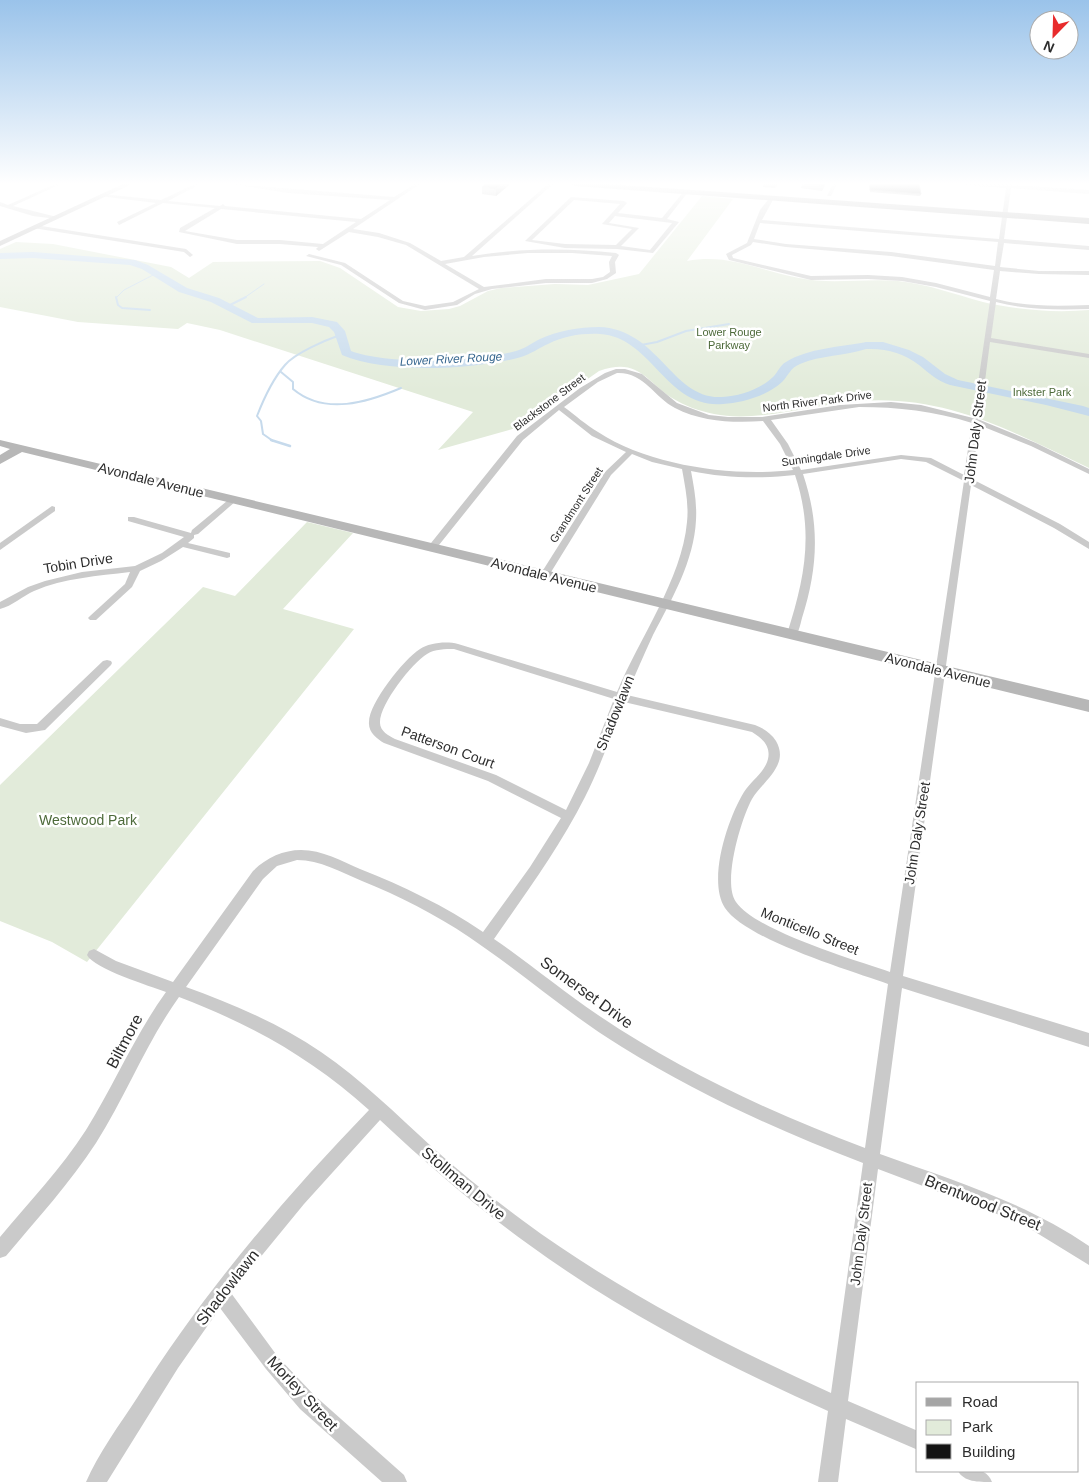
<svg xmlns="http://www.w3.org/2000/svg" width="1089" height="1482" font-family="Arial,sans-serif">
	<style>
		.green { fill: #e2ebda }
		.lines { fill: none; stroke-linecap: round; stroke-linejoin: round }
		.stream-far2 { stroke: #c6daec; stroke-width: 1 }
		.stream-far1 { stroke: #c6daec; stroke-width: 2 }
		.stream { stroke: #c6daec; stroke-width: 2.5 }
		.river { fill: #c6daec; fill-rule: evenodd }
		.street { fill: #cacaca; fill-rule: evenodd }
		.secondary { fill: #b7b7b7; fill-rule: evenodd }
		.primary { fill: #a5a5a5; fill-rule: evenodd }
		.wall { fill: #8a8a8a }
		.shaded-wall { fill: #5a5a5a }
		.building { fill: #141414; stroke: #5a5a5a }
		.labels { text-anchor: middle; stroke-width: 5; stroke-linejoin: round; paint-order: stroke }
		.far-park-label { font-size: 11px; fill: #4d6a3a; stroke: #fff }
		.far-street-label { font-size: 11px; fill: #2d2d2d; stroke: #fff }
		.far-water-label { font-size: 12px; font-style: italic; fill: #3a6991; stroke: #fff }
		.street-label { font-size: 14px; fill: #2d2d2d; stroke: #fff }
		.park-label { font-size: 14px; fill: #4d6a3a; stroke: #fff }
		.near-street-label { font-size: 16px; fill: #2d2d2d; stroke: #fff }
	</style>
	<rect width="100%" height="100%" fill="#fff"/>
	<g class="green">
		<path d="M702,196L733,199L687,261C729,253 760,271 799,278C831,285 864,278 898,281C927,284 954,294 983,302C1017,310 1054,313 1089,310V468C1013,432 948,395 860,401C815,404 757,423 714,414C699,411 685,406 672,398C645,380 638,357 599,371L520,427L438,450L473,412L220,330L187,323L178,329L78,322L0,307V249L16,242L53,244L171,267L189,278L213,262L320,261L340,268L398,307L421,311L449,309L460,306L488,291L501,288L555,284L588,285L639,274Z"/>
		<path d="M307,522L353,533L283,609L354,629L87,962L52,942L0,921V785L203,587L235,596Z"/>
	</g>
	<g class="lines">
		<g class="stream-far2">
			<path d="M116,298L124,290L155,274"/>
			<path d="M244,298L264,284"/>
		</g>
		<g class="stream-far1">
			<path d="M116,297L118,305L122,308L150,310"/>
			<path d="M228,306L246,297"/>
			<path d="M641,345L657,342L686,331L729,324"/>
			<path d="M281,372L293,382V389C325,416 368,402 401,388"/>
			<path d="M273,441L263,434L261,421L257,416C264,398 272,380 285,365C295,353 326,340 340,335"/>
		</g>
		<path class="stream" d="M271,440L290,446"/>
		<path class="river" d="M33,252L135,260L148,265L187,288L219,298L258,318L312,317L337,322L345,331L351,351C387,365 478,362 516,351C524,349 532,343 540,339C557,331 579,327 599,327C659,329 672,400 722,397C740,396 761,389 774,376C778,372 780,365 786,362C808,348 841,347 866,342H883L909,350L923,357L945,374L958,380L1083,406L1089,408V416L1046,405L950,385C937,381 929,373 919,365C904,353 886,348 866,349C845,356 821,355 800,364C790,368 789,375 782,382C767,396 742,403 723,404C666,409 652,337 600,334C583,333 563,336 548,344C539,348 531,354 521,357C474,370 387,374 342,355L334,332L329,327L312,323H252L211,302L179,292L142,269L130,265L33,258L0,259V253Z"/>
		<g class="street">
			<path d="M55,184H61L13,206L57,217V219L33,216L0,206V202L8,205Z"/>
			<path d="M195,184H200L168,201L220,206L223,204L225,206L361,219L390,200L288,193L232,184L394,197L415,184H420L353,229L379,233L410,243L441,261L464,257L548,184H553L472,256C520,248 568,248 616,253L619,255L615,262L616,273L607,279L592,283H546L492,289L475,294L457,305L425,310L399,303L341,265L306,256L309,254L345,263L403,301L425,306L453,302L479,289L406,245L378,237L349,232L319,251L316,249L318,247L280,244H237L179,232L180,228L215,208L163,203L119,225L117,222L156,203L99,196L102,194L161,200ZM221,209L356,222L323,244L280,240H237L185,231ZM528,253H572L612,256L609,262L610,272L603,277L592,279H546L484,287L445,264L484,257Z"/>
			<path d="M833,184H837L831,196H827Z"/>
			<path d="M963,184H1011V185L1089,190V194L1011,188L1004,239L1089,246V250L1004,243L1000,267L1039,271H1089V275L1039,274L1000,271L996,299C1026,307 1058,306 1089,305V309C1058,310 1026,310 996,302L991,338L1089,354V358L990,342L980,420L1036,443L1089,469V474L1031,446L979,425L972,479L1060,524L1089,542V549L1054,528L971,485L903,976L1089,1033V1047L902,988L880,1154C952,1180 1025,1202 1089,1246V1265L1032,1230L1005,1217L878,1169L848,1401L918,1431V1450L846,1419L838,1482H818L828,1411C723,1364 621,1312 528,1244C475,1206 427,1164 380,1120L304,1204L231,1293L278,1357L314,1395L404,1475L407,1482H382L300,1409L266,1369L220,1308L178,1368L107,1482H86C98,1454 120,1424 137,1398C203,1293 283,1199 369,1110C310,1057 252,1025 179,997C146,1043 126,1096 96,1143C70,1183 37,1219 6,1256L0,1258V1237C29,1202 61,1169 86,1130C114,1085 135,1035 166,992C150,986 94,969 87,955L89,951L94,949L116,961L173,982L253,871C266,858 283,850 301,850C322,850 342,861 360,869C403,886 445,906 483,932L530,867L561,818L488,781L384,743C377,739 368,732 369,722C369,703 404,659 420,649C429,643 446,641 458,644L617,692C639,639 682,579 687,522C689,504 685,486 682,469L652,462L632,454L611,475L548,577H542L540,575L605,472L626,452L592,436L559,410L523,440L435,550L432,551L427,548L517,436L580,388L605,373L616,369H625L642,374L677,403L709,415L728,417H762L840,405L891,402L921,405L973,418L990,301L936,287L902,281L868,279L811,280L729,260L726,254L747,243L760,210L771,196L774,198L762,220L999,239L1006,188L965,185ZM760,223L998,242L995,266L891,252L786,244L754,239ZM753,242L786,247L891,256L994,270L990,297L936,283L902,277L868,275L811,276L733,258L732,255L751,245ZM617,373C644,372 654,397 675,408C702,422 734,423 763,421L780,444L793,470C733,477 650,466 598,432C586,425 575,415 564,407L598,382ZM859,407C898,407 934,411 972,423L964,475L931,458L901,455L801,470L788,444L771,420ZM901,459L926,462L964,481L890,972C855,960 756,931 736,902C722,883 741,819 752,799C763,781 790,765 776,741C771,733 763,728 755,725L627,695C635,674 644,655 653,635C672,599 694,561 696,520C697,503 694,487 691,471C724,478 761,479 795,475C814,532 805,578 787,634L792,637C799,635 800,625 802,618C818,568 820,524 803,474ZM454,649L614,699L589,763L566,810L496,775L395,739C389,736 380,731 380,723C379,705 412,663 427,654C435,649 445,649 454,649ZM624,702L752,732C762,738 771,746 768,759C765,772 751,781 744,792C728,818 707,880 725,908C745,939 851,971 888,984L865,1148C772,1113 681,1071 598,1015C562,991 529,963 494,939C526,893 559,848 585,797C600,767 612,734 624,702ZM297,860C320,860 341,872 362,881C399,896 435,914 469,937C521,972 568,1014 622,1047C698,1094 779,1131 863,1163L831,1393C723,1344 618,1291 522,1220C491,1197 461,1173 432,1147C396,1114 362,1080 321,1052C280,1024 233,1004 186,987L263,879L277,866Z"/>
			<path d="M685,190L688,192L667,219L679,222L653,253L617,249L565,248L525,241L571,197L624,201L627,203L618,213L662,218ZM574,200L620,204L602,224L632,229L616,245L565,244L532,240ZM615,216L672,223L650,250L621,246L639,228L609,223Z"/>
			<path d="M35,225L186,249L193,255L190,257L184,252L33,228Z"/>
			<path d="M233,496L237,499L236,501L198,534L194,535V538L188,543L230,553V557L227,558L183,547L161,561L140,571L132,587L96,620H90L88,618L90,616L125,584L130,572C98,576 64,578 34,591C23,596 12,606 0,609V602L28,587L45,581L82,572L135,566L162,553L184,537L128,521V517H134L191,533L192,530Z"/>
			<path d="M52,506L55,507V511L0,550V543Z"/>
			<path d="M107,660L111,661L112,663L111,665L45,730L26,733L0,726V718L20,724H37L103,661Z"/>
			<path d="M958,1471C972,1470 986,1467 992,1482C978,1482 964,1482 958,1471Z"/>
		</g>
		<g class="secondary">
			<path d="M123,184H132L0,246V241Z"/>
			<path d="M0,440L1089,700V712L22,452L0,464V455L10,449L0,446Z"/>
		</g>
		<path class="primary" d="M571,184H607L1089,218V224L575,186Z"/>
	</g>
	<g class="wall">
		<path d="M486,184H509V185L496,196L482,194V187Z"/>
		<path d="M763,184H778L775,188L763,187Z"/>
		<path d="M802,184H826L822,191L801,188Z"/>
		<path d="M869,184H912L921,194L920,196L870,192Z"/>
	</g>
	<path class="shaded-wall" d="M502,184H509V185L496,196V189Z"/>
	<g class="building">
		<path d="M486,184H502L496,189L482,187Z"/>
		<path d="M805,184H824L823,186Z"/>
		<path d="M870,184H919L921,194L870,190Z"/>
	</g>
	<linearGradient id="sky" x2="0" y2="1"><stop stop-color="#9ac3ea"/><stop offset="0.47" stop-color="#fff"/><stop offset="1" stop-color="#fff" stop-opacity="0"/></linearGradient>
	<rect width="1089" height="391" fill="url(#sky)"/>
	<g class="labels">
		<g class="far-park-label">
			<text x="729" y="336">Lower Rouge<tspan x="729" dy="13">Parkway</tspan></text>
			<text x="1042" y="396">Inkster Park</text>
		</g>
		<g class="far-street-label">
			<text transform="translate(817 401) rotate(-7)" y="4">North River Park Drive</text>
			<text transform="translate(549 402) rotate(-37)" y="4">Blackstone Street</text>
			<text transform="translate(826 456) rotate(-8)" y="4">Sunningdale Drive</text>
			<text transform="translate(576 505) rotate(-57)" y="4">Grandmont Street</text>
		</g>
		<g class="far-water-label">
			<text transform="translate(451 359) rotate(-3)" y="4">Lower River Rouge</text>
		</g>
		<g class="street-label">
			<text transform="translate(975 432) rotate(-83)" y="5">John Daly Street</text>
			<text transform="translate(151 480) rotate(14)" y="5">Avondale Avenue</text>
			<text transform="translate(78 563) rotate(-9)" y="5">Tobin Drive</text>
			<text transform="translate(544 575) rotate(14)" y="5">Avondale Avenue</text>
			<text transform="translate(938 670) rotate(14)" y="5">Avondale Avenue</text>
			<text transform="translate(615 713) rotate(-68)" y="5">Shadowlawn</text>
			<text transform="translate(448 747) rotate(20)" y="5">Patterson Court</text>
			<text transform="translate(917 833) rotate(-81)" y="5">John Daly Street</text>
			<text transform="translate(810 931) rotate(22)" y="5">Monticello Street</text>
			<text transform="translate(861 1234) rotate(-83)" y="5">John Daly Street</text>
		</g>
		<g class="park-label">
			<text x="88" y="825">Westwood Park</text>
		</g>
		<g class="near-street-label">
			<text transform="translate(587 992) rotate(36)" y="6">Somerset Drive</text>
			<text transform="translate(124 1041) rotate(-62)" y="6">Biltmore</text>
			<text transform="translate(464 1183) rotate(40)" y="6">Stollman Drive</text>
			<text transform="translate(983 1202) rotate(22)" y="6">Brentwood Street</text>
			<text transform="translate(227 1287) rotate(-52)" y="6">Shadowlawn</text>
			<text transform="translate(303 1393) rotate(47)" y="6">Morley Street</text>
		</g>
	</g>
	<rect x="916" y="1382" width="162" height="90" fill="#ffffff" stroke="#ababab"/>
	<rect x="926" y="1398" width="25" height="8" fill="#a5a5a5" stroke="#ababab"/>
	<text x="962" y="1407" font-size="15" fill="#2d2d2d">Road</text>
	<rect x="926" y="1420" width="25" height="15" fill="#e2ebda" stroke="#ababab"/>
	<text x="962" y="1432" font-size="15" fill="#2d2d2d">Park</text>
	<rect x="926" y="1444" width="25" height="15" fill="#141414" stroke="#ababab"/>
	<text x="962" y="1457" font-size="15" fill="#2d2d2d">Building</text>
	<g transform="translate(1054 35) rotate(203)"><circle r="24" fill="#ffffff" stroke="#ababab"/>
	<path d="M0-4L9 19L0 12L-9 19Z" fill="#e82b2c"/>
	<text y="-8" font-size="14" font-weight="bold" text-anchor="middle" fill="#2d2d2d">N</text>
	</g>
</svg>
